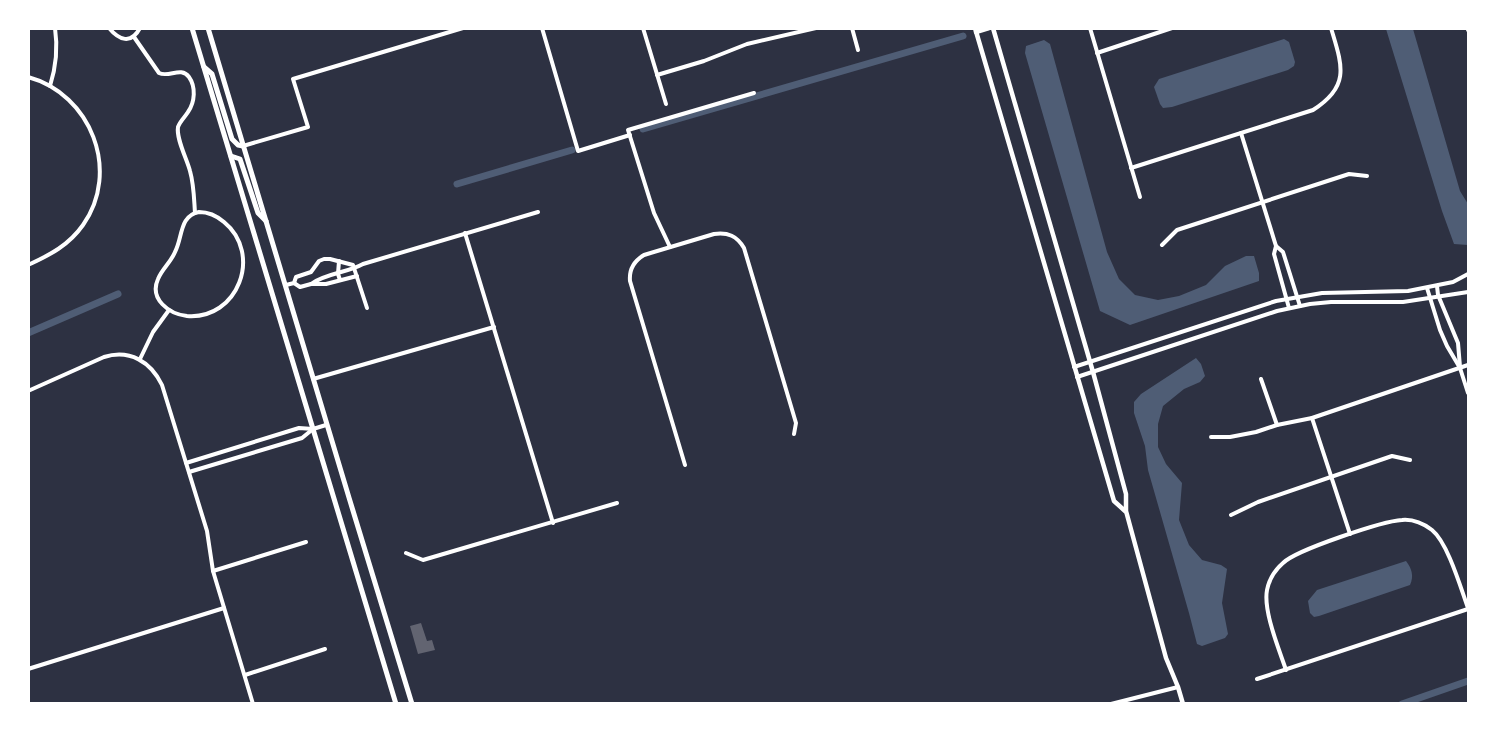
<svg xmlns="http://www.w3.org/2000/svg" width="1497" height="732" font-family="Karla,sans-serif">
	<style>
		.water { fill: #4f5d75 }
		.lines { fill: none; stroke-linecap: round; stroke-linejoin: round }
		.canal { stroke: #4f5d75; stroke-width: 7 }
		.building { fill: #626471 }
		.minor { stroke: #fff; stroke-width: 4 }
		.tertiary { stroke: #fff; stroke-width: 4.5 }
		.secondary { stroke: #fff; stroke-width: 5 }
	</style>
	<rect width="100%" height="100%" fill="#2d3142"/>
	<g class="water">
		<path d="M1386,29H1413L1460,191L1468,204V245L1454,244L1442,211Z"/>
		<path d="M1284,39L1289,42L1295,62L1294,66L1288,70L1172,107L1163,108L1160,104L1154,87L1159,79Z"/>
		<path d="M1044,40L1050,44L1107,252L1119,279L1135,295L1158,300L1179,296L1206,285L1225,266L1246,256H1254L1259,273V281L1130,325L1100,311L1025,53L1026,46Z"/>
		<path d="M1196,358L1201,364L1205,376L1200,382L1184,389L1163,406L1158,424V447L1166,464L1182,483L1179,520L1189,545L1202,560L1221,565L1227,569L1222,603L1228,634L1225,638L1202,646L1197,644L1189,613L1148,470L1145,446L1134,413V402L1141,394Z"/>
		<path d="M1406,561C1412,569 1414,576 1410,585L1319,616L1314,617L1310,613L1308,601L1317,590Z"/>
	</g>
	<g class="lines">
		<g class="canal">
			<path d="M643,129L963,36"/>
			<path d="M457,184L572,150"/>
			<path d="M28,333L118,294"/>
			<path d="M1402,704L1468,681"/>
		</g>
	</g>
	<path class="building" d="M421,623L427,641L432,640L435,650L418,654L410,626Z"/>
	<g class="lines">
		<g class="minor">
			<path d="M109,28C119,40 131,45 140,28"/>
			<path d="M542,28L578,151L630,135"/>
			<path d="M643,28L666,104"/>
			<path d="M852,28L858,50"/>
			<path d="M1090,28L1140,197"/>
			<path d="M1468,28V30"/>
			<path d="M134,37L159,73C169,78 181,66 189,77C196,87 195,102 188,112C185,117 180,121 178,127C176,139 187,159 190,171C194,185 194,199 195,213"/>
			<path d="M1097,53L1172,28"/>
			<path d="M657,75L704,61L747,44L816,28"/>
			<path d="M28,77C91,94 121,171 83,225C69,245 50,255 28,265"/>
			<path d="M50,86C56,67 58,48 55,28"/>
			<path d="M1241,133L1276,246L1274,254L1289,308"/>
			<path d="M243,146L308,127L293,79L463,28"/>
			<path d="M1131,168L1313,110C1351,86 1342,65 1331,28"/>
			<path d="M199,212C209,212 217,216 224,222C263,254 238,320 187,316C169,314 149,299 158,279C162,269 171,262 175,252C183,237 179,216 199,212Z"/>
			<path d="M465,233L553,523"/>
			<path d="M1162,245L1177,230L1349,174L1367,176"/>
			<path d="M1276,246L1283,252L1300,306"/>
			<path d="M670,247L654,213L628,130L754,93"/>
			<path d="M339,261L338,274L340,280"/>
			<path d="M294,283L300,287L311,284H326L357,276"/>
			<path d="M311,284C326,273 347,273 363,264L538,212"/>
			<path d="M286,285L294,283L296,277L311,272L319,261L324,259H330L353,265L367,308"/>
			<path d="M1437,286L1438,295L1458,343L1460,367"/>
			<path d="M1427,288L1440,330L1447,346L1460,368L1468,393"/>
			<path d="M140,359L153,332L169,310"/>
			<path d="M1074,367L1276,301L1322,293L1408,291L1453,282L1468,274"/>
			<path d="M1077,377L1277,311L1310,304L1331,302H1403L1468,292"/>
			<path d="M313,379L494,327"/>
			<path d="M1261,379L1277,425"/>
			<path d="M28,391L104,357C130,349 151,362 162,385L207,531L213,571L253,704"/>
			<path d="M1312,418L1350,534"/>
			<path d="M1211,437H1230L1256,432L1277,425L1312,418L1468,365"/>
			<path d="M186,463L299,428L313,429"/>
			<path d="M685,465L630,281C629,270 634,261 644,255L714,234C728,232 737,236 744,248L796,423L794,434"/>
			<path d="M189,472L302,438L313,429L326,425"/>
			<path d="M1231,515L1258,502L1392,456L1410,460"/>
			<path d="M406,553L423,560L617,503"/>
			<path d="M213,571L306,542"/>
			<path d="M28,669L224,608"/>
			<path d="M1286,670C1279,649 1263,611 1267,590C1269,580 1275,570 1283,563C1296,550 1383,521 1402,520C1413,519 1424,524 1432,530C1448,543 1461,589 1468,608"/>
			<path d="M245,675L325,649"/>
			<path d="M1257,679L1468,609"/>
			<path d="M1111,704L1178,687"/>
		</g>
		<g class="tertiary">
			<path d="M975,28L1114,501L1125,511"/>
			<path d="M993,28L1093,372L1126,494V511L1166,658L1178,687L1183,704"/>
			<path d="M976,32L989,28"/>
		</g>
		<g class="secondary">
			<path d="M192,28L396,704"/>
			<path d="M208,28C275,254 343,479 412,704"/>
			<path d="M204,67L212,74L232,139L238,145L243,146"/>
			<path d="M231,156L240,159L258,213L266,221"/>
		</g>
	</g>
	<rect width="1497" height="732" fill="none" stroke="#ffffff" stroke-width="60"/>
</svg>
